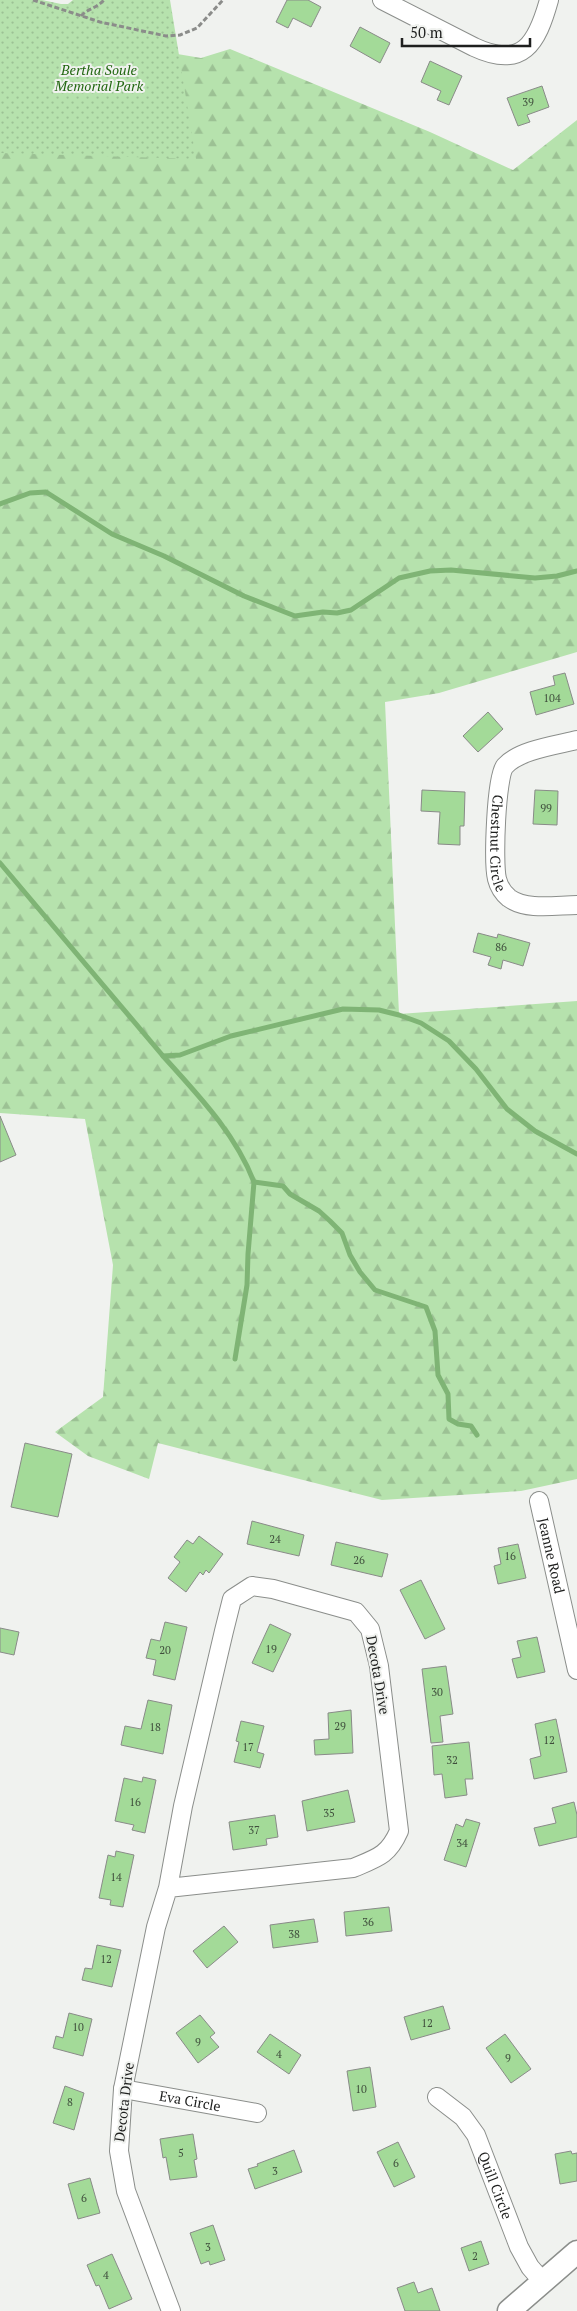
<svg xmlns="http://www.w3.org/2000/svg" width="577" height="2311" font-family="'PT Serif',serif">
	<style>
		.forest { fill: url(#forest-firs) }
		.park { fill: url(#park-dots) }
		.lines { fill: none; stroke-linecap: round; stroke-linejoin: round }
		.stream { stroke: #7fb475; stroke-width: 5 }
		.building { fill: #a3da98; stroke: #898b88 }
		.minor-casing { stroke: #8b8e8b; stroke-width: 20 }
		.major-casing { stroke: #8b8e8b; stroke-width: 25 }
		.path { stroke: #8b8c8a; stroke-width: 3; stroke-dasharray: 5 2.5; stroke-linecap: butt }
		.minor { stroke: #fff; stroke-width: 18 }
		.major { stroke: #fff; stroke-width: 22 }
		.labels { text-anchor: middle; stroke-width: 4; stroke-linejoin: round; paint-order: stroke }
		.number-label { font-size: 11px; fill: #3f4e3c }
		.park-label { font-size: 14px; font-style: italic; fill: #20660f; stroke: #f0f2ef }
		.street-label { font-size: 14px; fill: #1e1f1e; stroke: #f0f2ef }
	</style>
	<defs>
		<pattern id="forest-firs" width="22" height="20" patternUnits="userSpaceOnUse" patternTransform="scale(1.25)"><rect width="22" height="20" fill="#b6e2ad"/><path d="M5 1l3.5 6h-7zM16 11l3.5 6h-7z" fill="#9cc194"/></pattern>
		<pattern id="park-dots" width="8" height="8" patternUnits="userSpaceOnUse" patternTransform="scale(1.25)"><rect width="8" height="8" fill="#b6e2ad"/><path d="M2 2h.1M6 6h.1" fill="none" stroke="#9cc194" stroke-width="1.8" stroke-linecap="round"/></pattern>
	</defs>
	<rect width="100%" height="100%" fill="#f0f2ef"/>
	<path class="forest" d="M0,24L201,58L230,49L430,132L513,170L577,120V652L439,693L385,702L399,1014L577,1001V1479L521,1491L382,1500L158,1443L149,1479L88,1456L55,1432L103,1397L113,1265L85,1119L0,1113Z"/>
	<path class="park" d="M0,0H42L61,4H68L73,0H170L196,159L0,153Z"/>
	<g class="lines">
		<g class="stream">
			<path d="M0,504L30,493L46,492L112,534L164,556L244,596L295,616L323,612L337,613L351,610L399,578L430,571L451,570L535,578L557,576L577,571"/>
			<path d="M0,863L163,1056L180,1055L231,1036L343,1009L379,1010L399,1015L421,1023L449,1041L476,1069L507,1109L535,1131L577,1154"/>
			<path d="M163,1056C198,1095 235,1133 254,1182L283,1186L290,1194L319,1211L330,1221L342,1233L350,1255L360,1272L375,1290L426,1307L435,1331L438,1375L448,1394L449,1419L458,1424L471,1426L477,1435"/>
			<path d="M235,1359L247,1285L248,1254L254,1182"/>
		</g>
	</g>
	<g class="building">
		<path d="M287,0H308L321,7L311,27L293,18L288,28L276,22Z"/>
		<path d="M360,27L390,43L380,63L350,46Z"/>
		<path d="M430,61L462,76L449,105L437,100L441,91L421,82Z"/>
		<path d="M542,86L549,107L527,115L530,122L518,126L507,98Z"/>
		<path d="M565,673L574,704L536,715L530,692L555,685L553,676Z"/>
		<path d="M488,712L503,729L478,752L463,736Z"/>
		<path d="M422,790L465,792L464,826H460V845L438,844L440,812L421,811Z"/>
		<path d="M535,790L558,791L557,825L533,824Z"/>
		<path d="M478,933L497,938L498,934L530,943L523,966L503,960L501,969L488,965L491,957L473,952Z"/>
		<path d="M0,1116L16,1155L0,1162Z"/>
		<path d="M25,1443L72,1454L58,1517L11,1507Z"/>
		<path d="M252,1521L304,1535L299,1556L247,1544Z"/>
		<path d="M199,1536L223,1554L209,1573L206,1570L203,1575L200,1572L186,1592L168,1578L180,1562L174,1557L187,1540L193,1544Z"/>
		<path d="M336,1542L388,1554L382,1577L331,1565Z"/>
		<path d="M518,1544L526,1578L498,1584L494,1566L501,1564L498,1548Z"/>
		<path d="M421,1580L445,1629L425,1639L400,1590Z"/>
		<path d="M165,1622L187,1627L175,1680L153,1675L156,1660L146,1658L151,1639L160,1641Z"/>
		<path d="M270,1624L291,1634L273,1672L252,1663Z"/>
		<path d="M0,1628L19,1632L14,1655L0,1652Z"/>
		<path d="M537,1637L545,1672L517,1678L512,1659L521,1657L517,1641Z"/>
		<path d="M446,1666L453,1714L440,1716L443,1742L431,1743L422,1669Z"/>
		<path d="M148,1700L172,1705L163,1754L121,1745L125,1726L141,1729Z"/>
		<path d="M351,1710L353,1753L315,1755L314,1740L329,1739L328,1713Z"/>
		<path d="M556,1719L567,1772L534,1779L530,1759L541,1756L535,1724Z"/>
		<path d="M241,1721L264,1726L257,1752L264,1754L260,1768L234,1762L239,1742L236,1741Z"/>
		<path d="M469,1742L473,1779H465L467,1795L445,1798L442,1774L434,1775L432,1746Z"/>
		<path d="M143,1777L156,1780L145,1833L132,1830L134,1825L115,1821L124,1778L142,1782Z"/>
		<path d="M348,1790L355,1822L307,1831L302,1801Z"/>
		<path d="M574,1802L577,1815V1837L539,1846L534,1828L556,1823L552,1808Z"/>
		<path d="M275,1815L278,1837L266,1839L267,1845L233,1850L229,1822Z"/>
		<path d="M466,1819L480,1823L466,1867L444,1860L456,1824L463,1827Z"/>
		<path d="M116,1851L134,1855L123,1907L110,1905L111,1900L99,1898L108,1855L115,1857Z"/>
		<path d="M389,1907L392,1931L346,1936L344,1912Z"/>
		<path d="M314,1919L318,1942L273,1948L270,1925Z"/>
		<path d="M224,1926L238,1942L207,1968L193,1951Z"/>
		<path d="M97,1945L121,1950L112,1987L82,1980L85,1968L92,1969Z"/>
		<path d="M443,2006L450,2029L411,2040L404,2017Z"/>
		<path d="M69,2013L92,2019L83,2056L53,2048L56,2036L63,2038Z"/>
		<path d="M200,2015L215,2033L210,2037L219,2047L198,2063L176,2033Z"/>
		<path d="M270,2034L301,2055L289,2074L257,2052Z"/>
		<path d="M505,2034L531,2069L511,2083L486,2048Z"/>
		<path d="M370,2067L376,2107L353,2111L347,2071Z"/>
		<path d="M65,2086L84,2093L74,2130L53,2123Z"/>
		<path d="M193,2134L197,2159L194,2160L197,2177L170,2180L166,2157L163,2158L160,2139Z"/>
		<path d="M398,2142L415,2177L394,2187L377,2152Z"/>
		<path d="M294,2150L302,2172L255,2189L248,2169L258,2166L257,2164Z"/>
		<path d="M571,2151L572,2154L577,2153V2181L560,2184L555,2154Z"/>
		<path d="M90,2178L100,2213L78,2219L68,2184Z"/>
		<path d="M213,2225L225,2260L210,2265L209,2261L201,2264L190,2233Z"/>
		<path d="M481,2241L489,2264L469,2271L461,2248Z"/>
		<path d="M112,2254L132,2299L109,2309L99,2285L96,2286L87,2265Z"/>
		<path d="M414,2282L418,2293L432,2288L440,2311H405L397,2288Z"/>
	</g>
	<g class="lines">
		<defs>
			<g id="minor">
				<path d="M382,0L474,47C523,70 537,43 549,0"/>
				<path id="s1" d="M577,740C557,745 519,750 505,766C496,776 493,863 497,879C499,887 503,893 509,898C527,911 557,905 577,905"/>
				<path id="s2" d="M539,1501L577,1670"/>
				<path d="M168,1888L353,1868C377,1858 388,1856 399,1831L379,1666L370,1629L356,1612L273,1589L252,1586L232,1599L224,1631L183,1806L168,1888L156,1927L123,2089L119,2151L126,2191L171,2311"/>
				<path id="s3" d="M123,2089L257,2113"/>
				<path id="s4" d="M437,2097L463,2117L476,2135L519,2247L530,2267L543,2282"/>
			</g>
			<path id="major" d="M509,2311L577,2252"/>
		</defs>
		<use href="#minor" class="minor-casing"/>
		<use href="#major" class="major-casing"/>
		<g class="path">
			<path d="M33,0L100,22L166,36L180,35L197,28L223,0"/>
			<path d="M81,16C87,9 97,8 104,0"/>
		</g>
		<use href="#minor" class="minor"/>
		<use href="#major" class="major"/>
	</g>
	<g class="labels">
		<g class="number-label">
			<text x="528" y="106">39</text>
			<text x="552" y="702">104</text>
			<text x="546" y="812">99</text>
			<text x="501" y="951">86</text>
			<text x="275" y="1543">24</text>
			<text x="510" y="1560">16</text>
			<text x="359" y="1564">26</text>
			<text x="271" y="1653">19</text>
			<text x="165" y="1654">20</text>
			<text x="437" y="1696">30</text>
			<text x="340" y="1730">29</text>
			<text x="155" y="1731">18</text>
			<text x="549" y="1744">12</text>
			<text x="248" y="1751">17</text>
			<text x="452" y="1764">32</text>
			<text x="135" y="1806">16</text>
			<text x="329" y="1817">35</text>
			<text x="254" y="1834">37</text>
			<text x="462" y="1847">34</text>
			<text x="116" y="1881">14</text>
			<text x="368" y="1926">36</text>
			<text x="294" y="1938">38</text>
			<text x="106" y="1963">12</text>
			<text x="427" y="2027">12</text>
			<text x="78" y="2031">10</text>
			<text x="198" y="2046">9</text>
			<text x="279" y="2058">4</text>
			<text x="508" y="2062">9</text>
			<text x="361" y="2093">10</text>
			<text x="70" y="2106">8</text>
			<text x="181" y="2157">5</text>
			<text x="396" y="2167">6</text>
			<text x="275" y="2175">3</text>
			<text x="84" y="2202">6</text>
			<text x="208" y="2251">3</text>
			<text x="475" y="2260">2</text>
			<text x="106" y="2279">4</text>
		</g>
		<g class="park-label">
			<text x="99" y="75">Bertha Soule<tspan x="99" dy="16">Memorial Park</tspan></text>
		</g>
		<g class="street-label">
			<text dy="5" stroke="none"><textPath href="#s1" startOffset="156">Chestnut Circle</textPath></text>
			<text dy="5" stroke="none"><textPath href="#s2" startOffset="56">Jeanne Road</textPath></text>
			<text transform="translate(378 1675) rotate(80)" y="5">Decota Drive</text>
			<text dy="5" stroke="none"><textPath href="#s3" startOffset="68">Eva Circle</textPath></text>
			<text transform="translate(124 2102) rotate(-83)" y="5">Decota Drive</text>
			<text dy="5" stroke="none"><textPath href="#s4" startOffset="109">Quill Circle</textPath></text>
		</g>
	</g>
	<path d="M402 38v8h128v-8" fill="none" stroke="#1e1f1e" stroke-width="2.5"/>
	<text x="410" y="38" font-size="15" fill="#1e1f1e" stroke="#f0f2ef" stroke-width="4" paint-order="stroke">50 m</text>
</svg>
